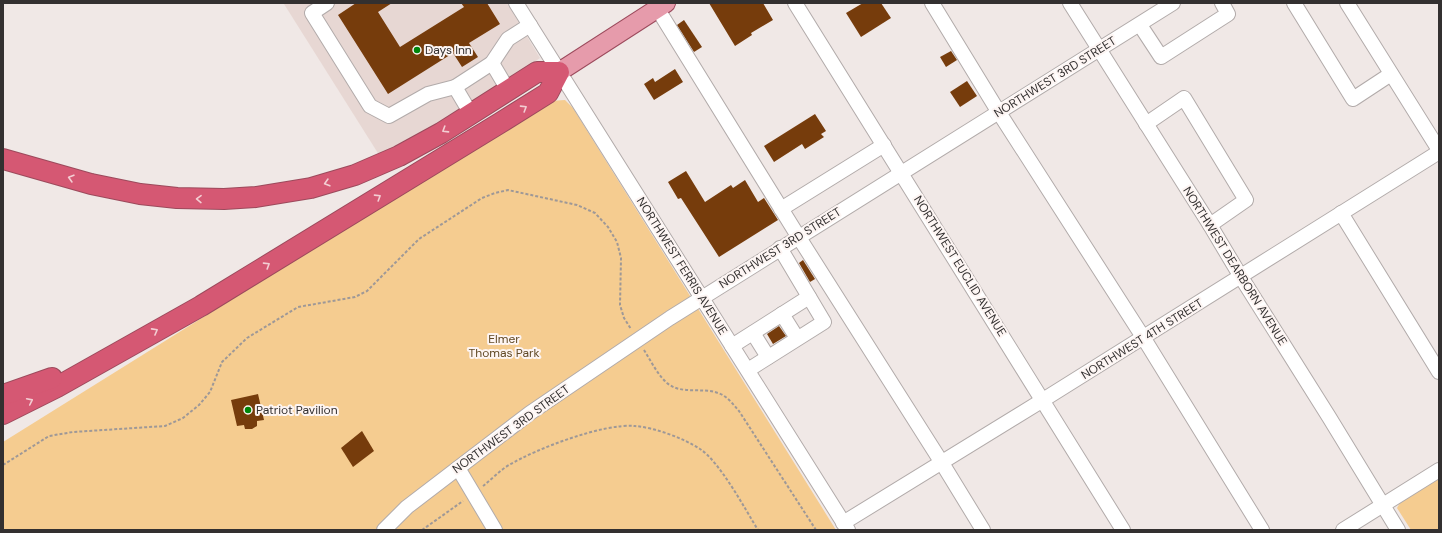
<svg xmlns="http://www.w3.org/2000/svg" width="1442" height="533" font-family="'DM Sans',sans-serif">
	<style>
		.built { fill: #e7d7d3 }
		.green { fill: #f5cc90 }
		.building { fill: #763c0c }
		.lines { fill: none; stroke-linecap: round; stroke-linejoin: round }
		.minor-casing { stroke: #b2abaa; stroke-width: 16 }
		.major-casing { stroke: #9c4a5c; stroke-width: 20 }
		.highway-casing { stroke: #9c4a5c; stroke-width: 22 }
		.path { stroke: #9e9897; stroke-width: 2; stroke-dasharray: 3 2; stroke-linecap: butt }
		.minor { stroke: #fff; stroke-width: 14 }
		.major { stroke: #e69bab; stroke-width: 18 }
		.highway { stroke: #d55873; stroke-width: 20 }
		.oneway { stroke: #f3ced3 }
		.poi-dot { fill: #00860b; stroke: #fdf5f3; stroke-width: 1.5 }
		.labels { text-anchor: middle; stroke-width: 4; stroke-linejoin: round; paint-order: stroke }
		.poi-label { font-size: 12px; fill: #333030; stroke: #fdf5f3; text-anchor: start }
		.street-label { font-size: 12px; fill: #333030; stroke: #fdf5f3 }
		.park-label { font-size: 12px; fill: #614925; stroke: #fdf5f3 }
	</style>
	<rect width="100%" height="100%" fill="#f0e8e6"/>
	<path class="built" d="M286,3H507L540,58L461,113L381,158L284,4Z"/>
	<g class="green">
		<path d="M565,100L573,108L836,530H3V442L550,101Z"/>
		<path d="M1439,478V530H1411L1397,508L1401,501Z"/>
	</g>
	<g class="building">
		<path d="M356,3H392L378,12L400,47L464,7L461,3H487L500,24L469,43L478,57L462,67L453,53L388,94L338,15Z"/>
		<path d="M709,3H763L773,20L751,33L752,35L735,46Z"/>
		<path d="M863,3H881L891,18L861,37L846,13Z"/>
		<path d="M684,20L702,47L694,52L677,25Z"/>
		<path d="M951,51L957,60L946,67L940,57Z"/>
		<path d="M675,69L683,82L654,100L644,84L653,78L655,82Z"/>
		<path d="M967,81L977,96L960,107L950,92Z"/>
		<path d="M815,114L826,131L821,134L824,137L805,149L802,144L774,162L764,146Z"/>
		<path d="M686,171L705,202L731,185L733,188L745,180L758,202L764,198L778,220L719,257L681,198L678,199L668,182Z"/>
		<path d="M803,260L815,279L810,282L799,263Z"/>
		<path d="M779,326L786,336L773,344L767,334Z"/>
		<path d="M258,394L264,420L257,421V426L252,429H245L244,425L237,426L231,400Z"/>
		<path d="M362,431L374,451L353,467L341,448Z"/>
	</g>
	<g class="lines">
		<defs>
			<g id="minor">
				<path d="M327,3L312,13L370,106L389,116L428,94L455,87L492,63L508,39L530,25"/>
				<path d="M516,3L848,530"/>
				<path d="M795,3L1123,530"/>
				<path d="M932,3L998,111L1143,337L1262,530"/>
				<path d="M1070,3L1210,225L1241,277L1329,417L1398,530"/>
				<path d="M1294,3L1353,99L1391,74"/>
				<path d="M1347,3L1439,150"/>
				<path d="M657,8L798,236L942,463L983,530"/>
				<path d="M1140,25L1161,57L1228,14L1222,3"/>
				<path d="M492,63L508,90"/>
				<path d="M455,87L471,114"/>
				<path d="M1146,124L1184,98L1246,200L1210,225"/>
				<path d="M781,209L884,145"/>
				<path d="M1341,213L1439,372"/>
				<path d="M782,314L797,338"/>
				<path d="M753,333L768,357"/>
				<path d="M732,346L809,297"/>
				<path d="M748,370L824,322L780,248"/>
				<path d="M458,468L495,530"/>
				<path d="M843,523L1043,400L1439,152"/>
				<path d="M384,530L407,507L530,413L670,318L1173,3"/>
				<path d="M1343,530L1439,470"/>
			</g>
			<path id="major" d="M559,72L666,3"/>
			<g id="highway">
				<path d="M3,159L91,184L140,194L177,198L224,199L256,197L311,188L355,175L399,156L441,133L537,72H559L548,93L500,123L201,306L57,387L3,414"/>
				<path d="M3,395L52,378"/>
			</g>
		</defs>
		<use href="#minor" class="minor-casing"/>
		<use href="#major" class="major-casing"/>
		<use href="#highway" class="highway-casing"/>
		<g class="path">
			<path d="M644,350C651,361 657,374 667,383C681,395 702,387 718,393C727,396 733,404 739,411L816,530"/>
			<path d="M3,465L49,436L73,432L165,426L183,418L199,405L210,392L222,362L247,338L298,307L355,297L367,291L419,239L482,198L495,193L508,190L577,205L595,213L608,227L617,242L621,258L620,305L624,318L631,329"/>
			<path d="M483,486C491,480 499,471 509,465C536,449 603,423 635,426C656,428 683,438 700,449C720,462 745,509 758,530"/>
			<path d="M422,530L463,501"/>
		</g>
		<use href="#minor" class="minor"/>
		<use href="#major" class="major"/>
		<use href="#highway" class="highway"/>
	</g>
	<defs><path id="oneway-chevron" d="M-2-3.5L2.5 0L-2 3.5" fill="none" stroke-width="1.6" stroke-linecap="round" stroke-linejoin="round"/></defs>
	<g class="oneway">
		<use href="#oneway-chevron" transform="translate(524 108) rotate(-32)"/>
		<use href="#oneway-chevron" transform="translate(445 130) rotate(148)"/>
		<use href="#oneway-chevron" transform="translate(71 178) rotate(-164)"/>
		<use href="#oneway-chevron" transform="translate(327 183) rotate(164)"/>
		<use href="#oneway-chevron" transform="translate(378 197) rotate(-32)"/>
		<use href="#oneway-chevron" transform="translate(199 199) rotate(-179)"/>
		<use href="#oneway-chevron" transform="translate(267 265) rotate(-32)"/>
		<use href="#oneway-chevron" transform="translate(155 331) rotate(-29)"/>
		<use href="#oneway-chevron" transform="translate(30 401) rotate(-26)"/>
	</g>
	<g class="poi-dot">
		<circle cx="417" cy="50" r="4"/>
		<circle cx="248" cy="410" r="4"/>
	</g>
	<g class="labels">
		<g class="poi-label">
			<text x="425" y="54">Days Inn</text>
			<text x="256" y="414">Patriot Pavilion</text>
		</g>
		<g class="street-label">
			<text transform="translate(1055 77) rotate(-32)" y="4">NORTHWEST 3RD STREET</text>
			<text transform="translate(780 248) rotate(-32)" y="4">NORTHWEST 3RD STREET</text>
			<text transform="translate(682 266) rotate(58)" y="4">NORTHWEST FERRIS AVENUE</text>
			<text transform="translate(960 266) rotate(58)" y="4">NORTHWEST EUCLID AVENUE</text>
			<text transform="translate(1235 266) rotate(58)" y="4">NORTHWEST DEARBORN AVENUE</text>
			<text transform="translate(1142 339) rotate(-32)" y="4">NORTHWEST 4TH STREET</text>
			<text transform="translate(511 429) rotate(-36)" y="4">NORTHWEST 3RD STREET</text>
		</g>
		<g class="park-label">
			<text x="504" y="343">Elmer<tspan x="504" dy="14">Thomas Park</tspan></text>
		</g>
	</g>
	<rect width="1442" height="533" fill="none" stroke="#333030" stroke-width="8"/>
</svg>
